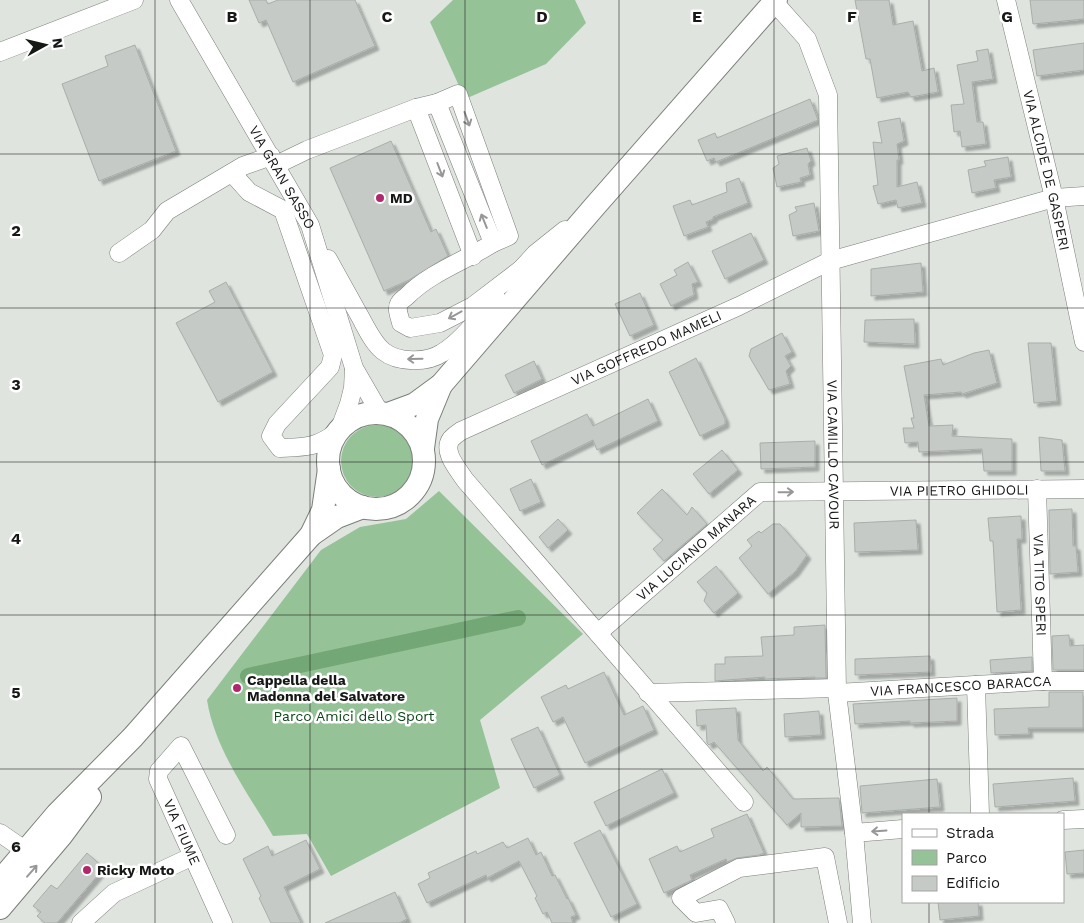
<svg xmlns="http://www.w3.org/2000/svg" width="1084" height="923" font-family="'Work Sans',sans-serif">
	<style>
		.green { fill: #95c297 }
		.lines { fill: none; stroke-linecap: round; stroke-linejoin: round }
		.canal { stroke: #73a776; stroke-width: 16 }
		.building { fill: #c6cac6; stroke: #a9aeaa; filter: url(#shadow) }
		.minor-casing { stroke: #7a7f7a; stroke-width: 19 }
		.major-casing { stroke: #7a7f7a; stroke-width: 24 }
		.minor { stroke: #fff; stroke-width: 18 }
		.major { stroke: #fff; stroke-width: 22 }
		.oneway { stroke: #969796 }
		.grid { fill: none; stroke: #161816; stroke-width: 1; stroke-opacity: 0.55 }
		.poi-dot { fill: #b0286b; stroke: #fff; stroke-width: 2 }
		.labels { text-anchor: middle; stroke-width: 5; stroke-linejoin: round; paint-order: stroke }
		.street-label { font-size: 14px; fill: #161816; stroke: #fff }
		.poi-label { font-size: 14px; font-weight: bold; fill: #161816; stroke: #fff; text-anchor: start }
		.park-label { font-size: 14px; fill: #0a4515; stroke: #fff }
		.grid-label { font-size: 16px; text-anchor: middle; font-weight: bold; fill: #161816; stroke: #fff; stroke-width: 5; stroke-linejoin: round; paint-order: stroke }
	</style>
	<defs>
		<filter id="shadow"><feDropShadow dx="4" dy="4" stdDeviation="1" flood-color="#0004"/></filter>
	</defs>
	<rect width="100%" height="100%" fill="#dfe4df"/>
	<g class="green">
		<path d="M453,0H575L586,23L546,64L465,99L430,22Z"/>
		<circle cx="377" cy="461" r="36"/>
		<path d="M439,491L583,634L480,720L500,788L331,876L307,834L273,836C248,793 215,750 207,700L321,550L360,527L406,519Z"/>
	</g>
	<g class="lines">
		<path class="canal" d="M248,676L518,618"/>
	</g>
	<g class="building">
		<path d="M249,0H266L268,4L278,0H355L375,46L293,82L266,20L259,23Z"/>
		<path d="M855,0H889L893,25L913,21L922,71L934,68L938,92L911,97L908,92L877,98L870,59H866Z"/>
		<path d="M1030,0H1084V19L1033,24Z"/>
		<path d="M1084,43V70L1037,76L1033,50Z"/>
		<path d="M135,45L176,151L99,181L62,84L108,66L105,56Z"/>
		<path d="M988,49L993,79L972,82L977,122H983L986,144L962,147L960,131L954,132L951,105L964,104L957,65L978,61L976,51Z"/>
		<path d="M810,99L818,120L716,162L714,158L707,161L698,140L715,133L717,138Z"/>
		<path d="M900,118L904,141L897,144L899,160H897V187L917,182L922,203L898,208L896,200L878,204L873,186L878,185L873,142L882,143L878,122Z"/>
		<path d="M391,141L431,232L436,229L448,256L409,280L384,291L330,168Z"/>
		<path d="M807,148L811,161L808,164L810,175L800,178L801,182L777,187L773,168L779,164L777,156Z"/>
		<path d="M1008,157L1011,177L994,180L996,188L972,193L968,170L986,166L984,161Z"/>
		<path d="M739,178L748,203L713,217V219L706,222L708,227L684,236L673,206L690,200L692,205L727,192L726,183Z"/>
		<path d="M814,203L819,231L793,236L789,215L797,211L795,207Z"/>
		<path d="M751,233L764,260L725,279L712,251Z"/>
		<path d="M688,262L698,282L692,284L694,295L671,306L660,284L677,275L674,270Z"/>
		<path d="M921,263L923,292L871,296V269Z"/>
		<path d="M226,282L273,372L218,402L176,323L215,302L209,291Z"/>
		<path d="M640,293L654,325L630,336L615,304Z"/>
		<path d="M914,319L915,344L864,342L865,320Z"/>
		<path d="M782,333L792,352L785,356L791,366L786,371L790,384L769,390L749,356L751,349Z"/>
		<path d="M1028,343H1051L1057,401L1034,403Z"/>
		<path d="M989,350L997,383L962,394L961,392L924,395L929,426L953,425L952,436L1012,439V471H984L982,449L919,452L918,442L905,443L903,428H914L911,418H914L904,366L941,359L943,365L974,353Z"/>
		<path d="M696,358L725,419V424L700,436L669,372Z"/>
		<path d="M534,361L542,379L514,393L505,375Z"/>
		<path d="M648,399L658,421L597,450L593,440L542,465L531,441L587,414L593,426Z"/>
		<path d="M1039,437L1062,440L1065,471H1041Z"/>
		<path d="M815,441V467L761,469L760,443Z"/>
		<path d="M722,450L738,470L709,494L693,474Z"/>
		<path d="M531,479L541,502L520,511L510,489Z"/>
		<path d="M662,489L687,515L692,507L707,524L664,561L653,549L663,540L637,513Z"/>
		<path d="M1072,509L1073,546H1076L1078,572L1050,574L1049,510Z"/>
		<path d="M1021,516L1022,539H1017L1021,610L997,612L993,541H990L988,518Z"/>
		<path d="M558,519L568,530L548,548L539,537Z"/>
		<path d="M916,520L918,550L855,552L854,523Z"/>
		<path d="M773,524H780L807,555L795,572L768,594L739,558L752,546L747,540L759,531L761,533Z"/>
		<path d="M716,566L738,593L714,613L704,601L707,593L697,582Z"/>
		<path d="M825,625L826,678H815V677L765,679V677L715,681V664H725V657L763,656L761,637L794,635V627Z"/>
		<path d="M1069,635L1070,646L1084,645V670H1053L1052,636Z"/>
		<path d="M930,656L931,672L855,675V659Z"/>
		<path d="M1032,657V671L991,673L990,660Z"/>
		<path d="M604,672L624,715L643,706L654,730L585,763L563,717L553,722L541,697L566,685L568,689Z"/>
		<path d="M1049,692H1083V728H1028L1029,734L995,735L994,709L1049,707Z"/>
		<path d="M957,698V721L910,723V721L855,724L853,704Z"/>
		<path d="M736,708L738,740L763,771L767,767L793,799L839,798L842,826L801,827V813L787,825L714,742L709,745L707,743L706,725L697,726L696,710Z"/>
		<path d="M819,711L821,735L785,737L784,714Z"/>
		<path d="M538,727L560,775L534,788L511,739Z"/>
		<path d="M662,769L674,793L606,826L594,802Z"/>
		<path d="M1073,778L1075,801L995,807L993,784Z"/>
		<path d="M937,779L940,807L862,813L860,786Z"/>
		<path d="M747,814L764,853L759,855L737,858L727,862L726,859L690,875L692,880L664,893L649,859L677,846L680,852L714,837L711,829Z"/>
		<path d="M600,830L637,904L611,917L574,843Z"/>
		<path d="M528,838L536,855L541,852L552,876L555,875L567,899L568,898L576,915L571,917L573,923H552L547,912L543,914L535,898L537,896L519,861L487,878L486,875L427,903L418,884L430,878L428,873L476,851L477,854L503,842L507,848Z"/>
		<path d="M306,840L320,869L284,887L301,923H271L259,898L261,896L243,859L268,846L272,856Z"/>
		<path d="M1084,850V873L1067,874L1065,852Z"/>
		<path d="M87,853L104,868L57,923H45L37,916L41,912L33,906L51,885L57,889Z"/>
		<path d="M395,892L407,919L399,923H325Z"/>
		<path d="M938,902H978L979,916L940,920Z"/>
	</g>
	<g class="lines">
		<defs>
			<g id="minor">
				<path id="s1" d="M179,0L310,225L354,368L380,413"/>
				<path id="s2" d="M1006,0L1054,198L1084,342"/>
				<path id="s3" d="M774,2L807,39L828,95L837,693L854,833L862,923"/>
				<path d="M0,52L134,0"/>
				<path d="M437,103L458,94L509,236L493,243"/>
				<path d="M416,108L473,256"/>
				<path d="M276,165L307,150L416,108L437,103L493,243C465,261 431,272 407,296C405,298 400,301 399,304C396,309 400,318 401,323L410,328L440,323L473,306L524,267"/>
				<path d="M232,173L249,192L283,210L333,355L330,367L277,424L271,436L280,448C305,447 316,448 337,432"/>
				<path d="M119,253L152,230L167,211L243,166L271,156"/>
				<path d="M328,259C338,277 348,295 358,313C365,325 372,342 383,351C398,363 427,363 442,353C463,340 479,317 496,298"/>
				<path d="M516,275L535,254L565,230"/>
				<path d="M339,431L349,404L353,388L354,368"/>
				<path id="s4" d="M1037,489L1043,681"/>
				<path id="s5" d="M598,633L760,492L1084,489"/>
				<path d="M976,685L980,814"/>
				<path d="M648,693L837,688"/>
				<path id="s6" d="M837,693L1043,681H1084"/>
				<path id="s7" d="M744,802L465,480C458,469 442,452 451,439C454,436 458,433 461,431L739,306L830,261L1054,198L1084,196"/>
				<path d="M1063,820L1084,819"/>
				<path d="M0,833L26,851"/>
				<path d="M854,833L903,829"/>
				<path d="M81,923L114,893L193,856"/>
				<path d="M223,923L158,779L159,771L181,746L226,835"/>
				<path d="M726,923L719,909L696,913L681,898L739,868L825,857L838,923"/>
			</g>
			<g id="major">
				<circle cx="376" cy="461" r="48"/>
				<path d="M388,414L415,404L441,385L595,206L776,0"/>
				<path d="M423,448L427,419L441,385"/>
				<path d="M311,535L323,510L329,469"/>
				<path d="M0,881L57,814L133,737L311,535L337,517L363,507"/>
				<path d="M0,908L61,836L90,797"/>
			</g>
		</defs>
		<use href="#minor" class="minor-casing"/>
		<use href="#major" class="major-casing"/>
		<use href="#minor" class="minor"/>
		<use href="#major" class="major"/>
	</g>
	<defs><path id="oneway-shaft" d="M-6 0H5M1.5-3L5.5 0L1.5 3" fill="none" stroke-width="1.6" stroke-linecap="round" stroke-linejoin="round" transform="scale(1.25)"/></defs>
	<g class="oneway">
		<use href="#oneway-shaft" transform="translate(467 119) rotate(70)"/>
		<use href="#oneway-shaft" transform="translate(440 170) rotate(69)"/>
		<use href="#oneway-shaft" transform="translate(484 221) rotate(-112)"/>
		<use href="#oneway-shaft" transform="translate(455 315) rotate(151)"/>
		<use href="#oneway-shaft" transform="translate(415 359) rotate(179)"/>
		<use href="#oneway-shaft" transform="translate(786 492) rotate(-1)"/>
		<use href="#oneway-shaft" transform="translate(879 831) rotate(176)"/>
		<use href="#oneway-shaft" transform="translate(32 871) rotate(-49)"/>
	</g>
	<path class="grid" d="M155,0V923M310,0V923M465,0V923M619,0V923M774,0V923M929,0V814M0,154H1084M0,308H1084M0,462H1084M0,615H1084M0,769H1084M929,902V923"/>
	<g class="poi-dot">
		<circle cx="380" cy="198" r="5"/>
		<circle cx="237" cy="688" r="5"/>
		<circle cx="87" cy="870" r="5"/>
	</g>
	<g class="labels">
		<g class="street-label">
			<text dy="5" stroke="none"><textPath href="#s2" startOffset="175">VIA ALCIDE DE GASPERI</textPath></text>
			<text dy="5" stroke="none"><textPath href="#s1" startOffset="205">VIA GRAN SASSO</textPath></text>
			<text dy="5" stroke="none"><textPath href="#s7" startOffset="688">VIA GOFFREDO MAMELI</textPath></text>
			<text dy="5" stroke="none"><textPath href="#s3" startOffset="469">VIA CAMILLO CAVOUR</textPath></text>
			<text dy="5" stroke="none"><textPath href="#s5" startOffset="414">VIA PIETRO GHIDOLI</textPath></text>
			<text dy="5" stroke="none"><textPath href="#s5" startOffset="130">VIA LUCIANO MANARA</textPath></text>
			<text dy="5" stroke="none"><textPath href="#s4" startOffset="96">VIA TITO SPERI</textPath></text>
			<text dy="5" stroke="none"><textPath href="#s6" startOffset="124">VIA FRANCESCO BARACCA</textPath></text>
			<text transform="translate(182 832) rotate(66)" y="5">VIA FIUME</text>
		</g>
		<g class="poi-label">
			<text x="390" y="203">MD</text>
			<text x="247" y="685">Cappella della<tspan x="247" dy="16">Madonna del Salvatore</tspan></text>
			<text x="97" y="875">Ricky Moto</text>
		</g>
		<g class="park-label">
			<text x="354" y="721">Parco Amici dello Sport</text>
		</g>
	</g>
	<g class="grid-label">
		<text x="232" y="22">B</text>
		<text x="387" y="22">C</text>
		<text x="542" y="22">D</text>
		<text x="697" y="22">E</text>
		<text x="852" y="22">F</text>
		<text x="1007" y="22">G</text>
		<text x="16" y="236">2</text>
		<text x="16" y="390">3</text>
		<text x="16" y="544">4</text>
		<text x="16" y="698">5</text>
		<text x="16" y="852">6</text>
	</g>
	<rect x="902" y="813" width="162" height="90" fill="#ffffff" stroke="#a2a3a2"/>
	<rect x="912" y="829" width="25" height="8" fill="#ffffff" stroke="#a2a3a2"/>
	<text x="946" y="838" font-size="15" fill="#161816">Strada</text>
	<rect x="912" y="850" width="25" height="15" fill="#95c297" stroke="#a2a3a2"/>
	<text x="946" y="863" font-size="15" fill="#161816">Parco</text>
	<rect x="912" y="876" width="25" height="15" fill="#c6cac6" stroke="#a2a3a2"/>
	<text x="946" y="888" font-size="15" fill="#161816">Edificio</text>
	<g transform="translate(45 45) rotate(82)" stroke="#ffffff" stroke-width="4" paint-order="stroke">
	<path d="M0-4L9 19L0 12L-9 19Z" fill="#161816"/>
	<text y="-8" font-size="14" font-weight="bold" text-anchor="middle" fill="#161816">N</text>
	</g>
</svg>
